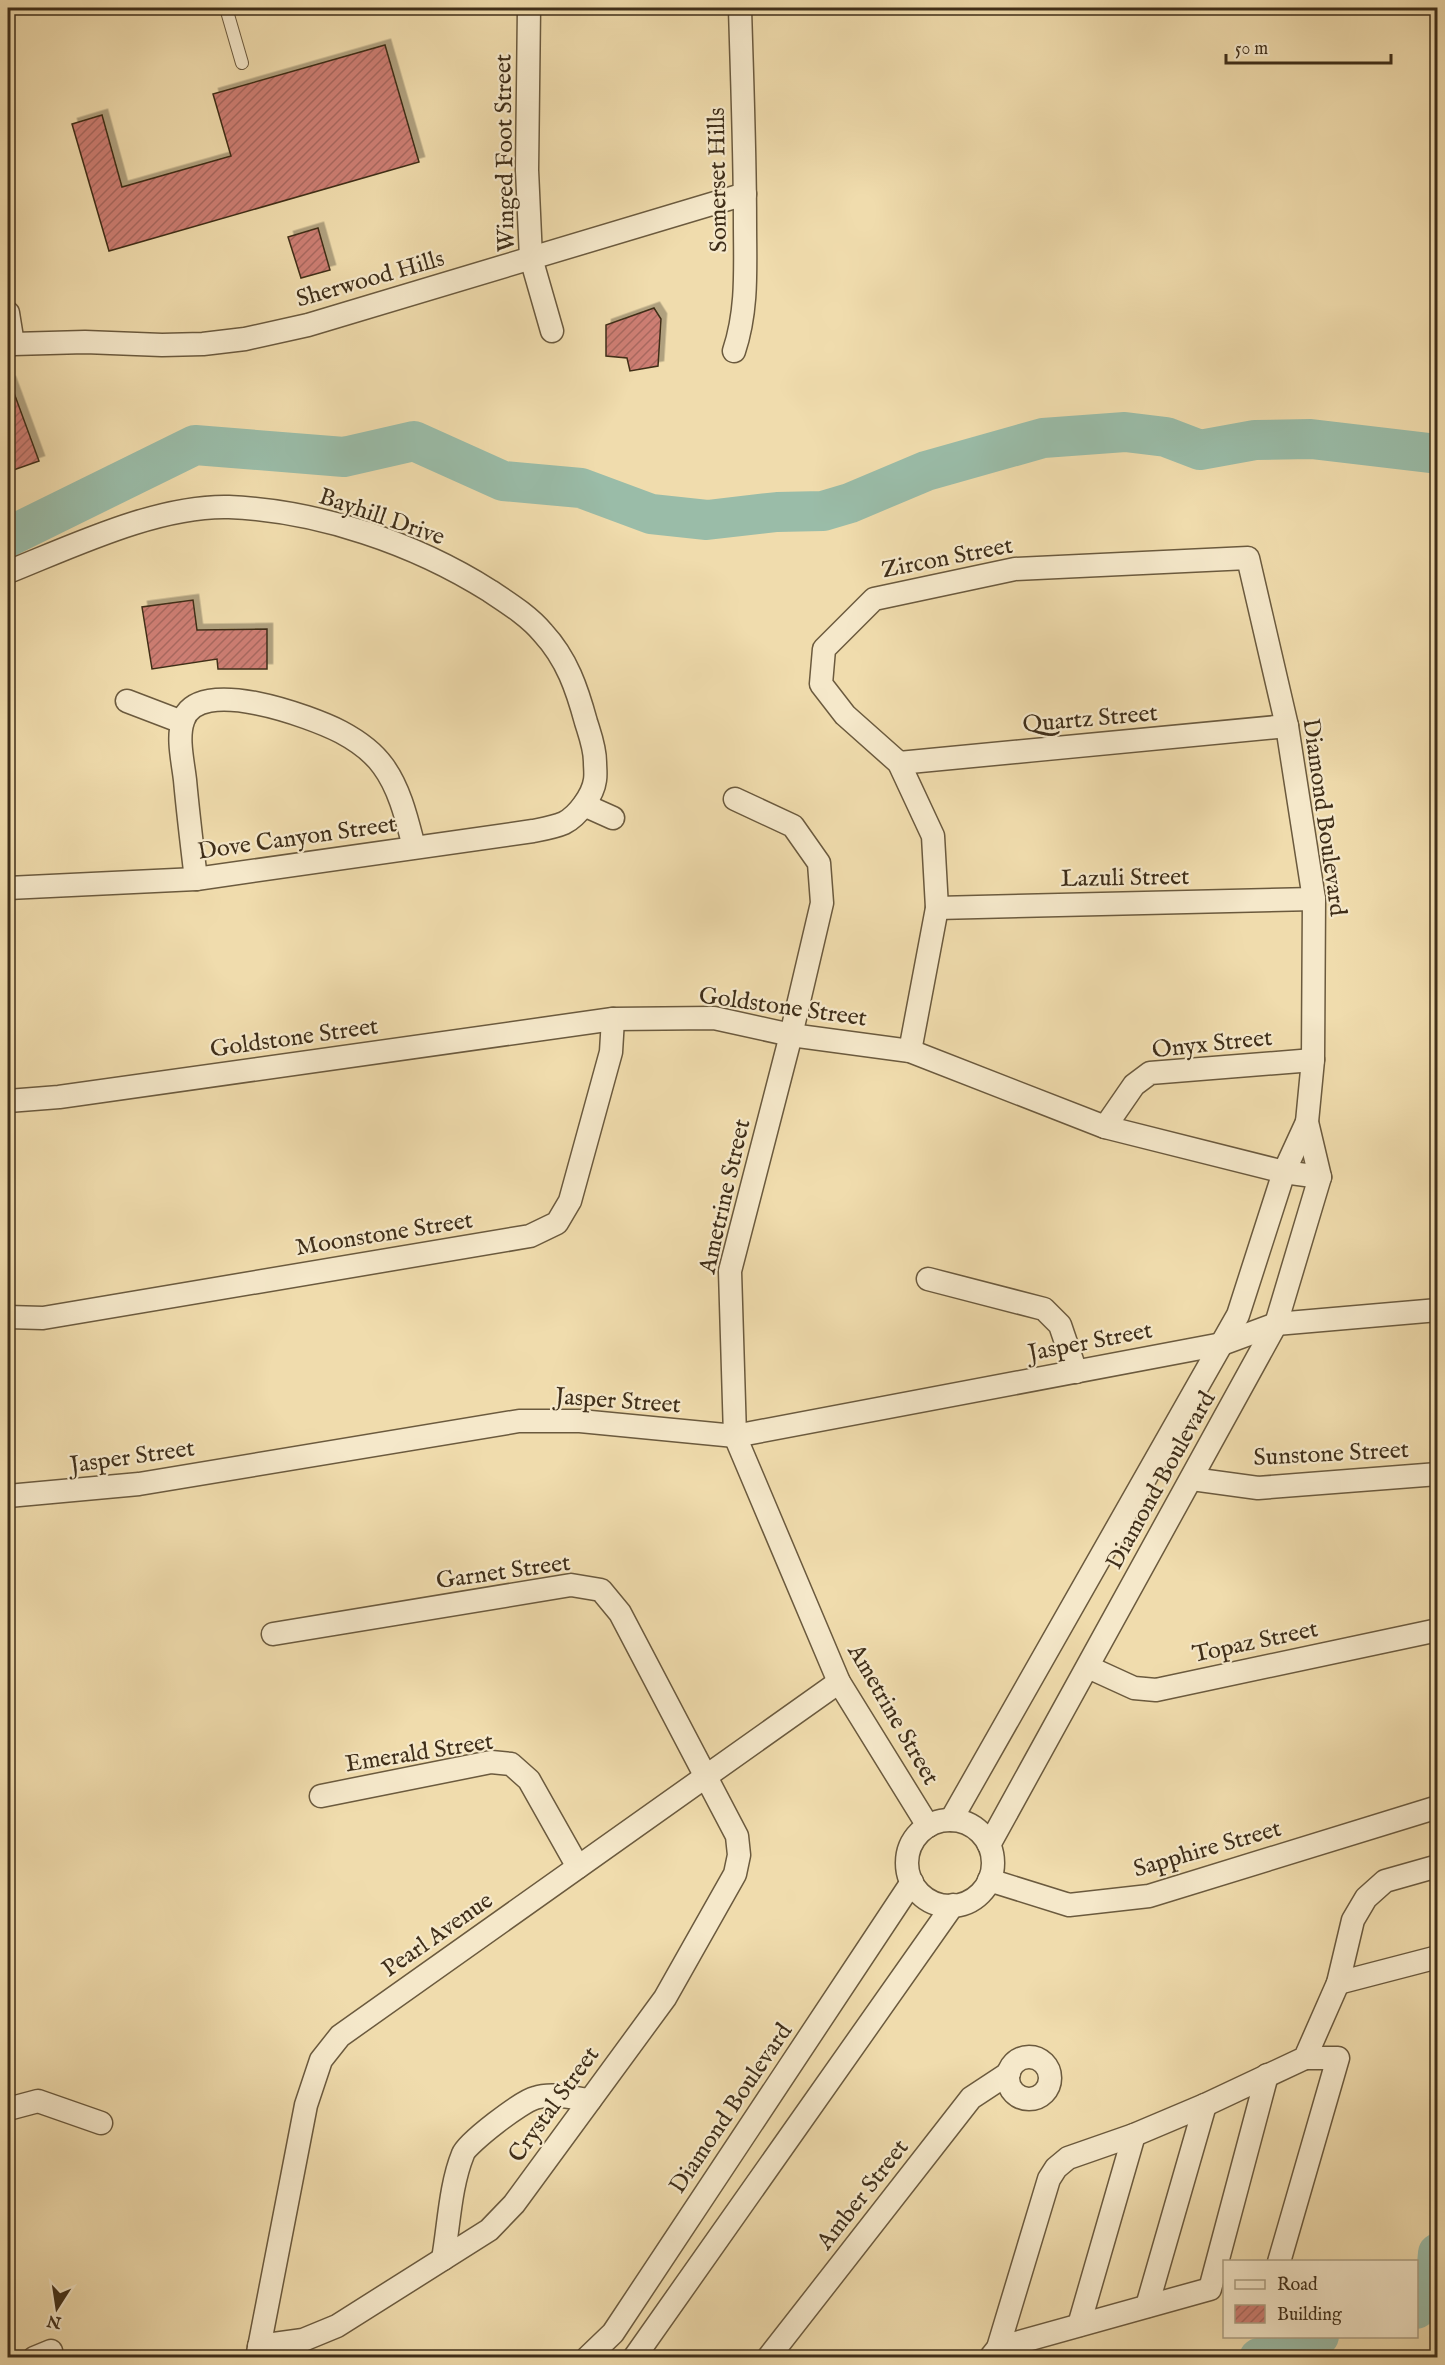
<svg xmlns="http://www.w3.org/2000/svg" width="1445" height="2365" font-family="'IM FELL English',serif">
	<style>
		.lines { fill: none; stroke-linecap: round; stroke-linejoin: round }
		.stream { stroke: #76836f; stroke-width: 7 }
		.river { stroke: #9abca8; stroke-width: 40 }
		.building { fill: url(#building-hatch); stroke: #3f2e19; stroke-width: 1.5; filter: url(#shadow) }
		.service-casing { stroke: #6b5a3e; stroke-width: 14 }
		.minor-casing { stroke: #6b5a3e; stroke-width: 25 }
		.service { stroke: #f5e8ca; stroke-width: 12 }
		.minor { stroke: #f5e8ca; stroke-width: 22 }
		.labels { text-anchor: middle; stroke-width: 4.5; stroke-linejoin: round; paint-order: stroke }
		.street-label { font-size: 24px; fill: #3f2e19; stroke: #f5e8ca }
	</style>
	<defs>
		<pattern id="building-hatch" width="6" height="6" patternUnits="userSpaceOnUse" patternTransform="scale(1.5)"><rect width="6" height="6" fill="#cd7e73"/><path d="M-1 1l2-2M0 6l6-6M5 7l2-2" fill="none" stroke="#a8685e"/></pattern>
		<filter id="shadow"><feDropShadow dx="5.5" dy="-5.5" stdDeviation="0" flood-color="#0004"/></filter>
	</defs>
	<rect width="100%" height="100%" fill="#f0dcad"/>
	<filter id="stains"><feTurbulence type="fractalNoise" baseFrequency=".00333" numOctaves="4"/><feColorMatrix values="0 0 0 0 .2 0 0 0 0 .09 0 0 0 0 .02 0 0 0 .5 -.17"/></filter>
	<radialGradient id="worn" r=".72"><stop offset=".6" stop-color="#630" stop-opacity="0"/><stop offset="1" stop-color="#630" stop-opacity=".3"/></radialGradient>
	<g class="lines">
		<path class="stream" d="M1435,2287H1438"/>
		<g class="river">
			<path d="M8,537L195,445L344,457L414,441L503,481L581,488L651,514L707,520L777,512L823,511L850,503L926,471L1043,438L1125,432L1166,437L1200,450L1255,440L1311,439L1438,454"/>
			<path d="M1416,2309C1436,2294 1436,2276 1438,2253"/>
			<path d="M1259,2358L1275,2354L1319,2336"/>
		</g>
	</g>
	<g class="building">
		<path d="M385,45L419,162L109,251L72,124L102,115L122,187L231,156L213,94Z"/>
		<path d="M318,228L330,270L301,278L288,237Z"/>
		<path d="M654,308L661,319L658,366L630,371L627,358L606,356V325Z"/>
		<path d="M8,382H10L39,461L8,472Z"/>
		<path d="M193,600L197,630L267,629V669H218L217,659L152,669L142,607Z"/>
	</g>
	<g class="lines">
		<defs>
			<path id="service" d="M226,8L242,63"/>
			<g id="minor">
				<path d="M529,8L527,170L531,258L552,331"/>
				<path d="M8,313L13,344"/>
				<path d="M13,344L85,342L162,345L203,344L245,339L308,325L745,194"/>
				<path d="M734,351C748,309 745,267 745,223C745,151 742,79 740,8"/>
				<path d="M8,572C73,546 158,505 229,507C319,511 414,543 490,591C508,603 529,616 543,633C567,659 577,689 586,722C590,735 595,748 595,762C595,768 596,774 595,780C593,795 578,816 564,823C555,827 543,829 533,831L196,879L8,888"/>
				<path d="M127,701L182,722"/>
				<path d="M899,763L1287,726"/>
				<path d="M735,799L793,826L819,863L822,903L791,1035L730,1271L735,1436L839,1682L928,1826"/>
				<path d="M584,805L613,818"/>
				<path d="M196,879C192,846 188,813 185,780C183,762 177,738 183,721C197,674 312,717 341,732C356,740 373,752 383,766C400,789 407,820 414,847"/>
				<path d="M937,908L1314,899"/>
				<path d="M910,1051L937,908L933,836L899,763L845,715L821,684L824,649L874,599L1015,569L1248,558L1287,726L1314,899L1313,1060L1307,1122L1320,1177L1276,1324L989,1845"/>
				<path d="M8,1101L59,1097L613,1019L714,1018L791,1035L910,1051L1105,1127L1284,1172L1320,1177"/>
				<path d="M1105,1127L1134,1085L1150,1073L1313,1060"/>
				<path d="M928,1279L1044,1309L1060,1325L1076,1372"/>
				<path d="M8,1317L43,1318L530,1236L557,1223L570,1201L611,1052L613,1019"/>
				<path d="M1192,1479L1258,1488L1438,1474"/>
				<path d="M8,1496L139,1484L519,1421H580L735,1436L1222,1344L1276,1324L1438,1310"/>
				<path d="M1088,1667L1134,1688L1156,1690L1438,1630"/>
				<path d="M321,1796L491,1762L511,1764L529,1780L578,1867"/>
				<path d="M951,1820L1238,1315L1284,1172L1307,1122"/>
				<circle cx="950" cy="1863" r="43"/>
				<path d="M989,1880L1069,1905L1149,1896L1438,1807"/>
				<path d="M1338,1983L1438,1957"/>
				<circle cx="1029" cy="2078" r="21"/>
				<path d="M8,2109L38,2101L101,2123"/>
				<path d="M443,2259C449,2225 450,2186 463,2154C467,2143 522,2101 535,2098C552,2092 572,2098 590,2100"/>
				<path d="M1279,2262L1338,2058H1305"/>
				<path d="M1147,2306L1205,2105"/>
				<path d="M1079,2325L1134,2135"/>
				<path d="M259,2346L303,2340L337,2326L489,2230L514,2204L665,1998L735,1874L739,1855L737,1836L620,1613L601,1590L571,1585L273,1634"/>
				<path d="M998,2348L1210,2289L1267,2075"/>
				<path d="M34,2358L51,2351"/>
				<path d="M257,2358L306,2105L321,2060L340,2036L839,1682"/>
				<path d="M587,2358L613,2333L912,1882"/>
				<path d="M634,2358L953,1905"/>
				<path d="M768,2358L971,2098L1009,2073"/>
				<path d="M990,2358L998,2348L1049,2179L1056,2168L1068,2158L1134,2135L1205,2105L1305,2058L1338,1983L1353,1920L1366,1898L1385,1881L1438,1866"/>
			</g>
		</defs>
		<use href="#service" class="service-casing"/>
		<use href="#minor" class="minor-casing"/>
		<use href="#service" class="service"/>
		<use href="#minor" class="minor"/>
	</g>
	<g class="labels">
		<g class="street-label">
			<text transform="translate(504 153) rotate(-91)" y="8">Winged Foot Street</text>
			<text transform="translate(717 180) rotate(-91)" y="8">Somerset Hills</text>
			<text transform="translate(370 278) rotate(-16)" y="8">Sherwood Hills</text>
			<text transform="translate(382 516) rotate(19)" y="8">Bayhill Drive</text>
			<text transform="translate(947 557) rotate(-11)" y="8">Zircon Street</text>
			<text transform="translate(1090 718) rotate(-5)" y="8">Quartz Street</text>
			<text transform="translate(1325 817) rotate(82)" y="8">Diamond Boulevard</text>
			<text transform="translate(297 837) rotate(-8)" y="8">Dove Canyon Street</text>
			<text transform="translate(1125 877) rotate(-1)" y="8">Lazuli Street</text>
			<text transform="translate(783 1006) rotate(8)" y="8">Goldstone Street</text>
			<text transform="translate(294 1037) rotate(-8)" y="8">Goldstone Street</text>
			<text transform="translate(1212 1043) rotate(-6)" y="8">Onyx Street</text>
			<text transform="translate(724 1196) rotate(-77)" y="8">Ametrine Street</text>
			<text transform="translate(384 1233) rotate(-9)" y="8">Moonstone Street</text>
			<text transform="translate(1090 1341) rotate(-11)" y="8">Jasper Street</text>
			<text transform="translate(618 1400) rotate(4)" y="8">Jasper Street</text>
			<text transform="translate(1331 1453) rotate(-3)" y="8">Sunstone Street</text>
			<text transform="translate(132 1456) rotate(-8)" y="8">Jasper Street</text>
			<text transform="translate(1160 1480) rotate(-61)" y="8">Diamond Boulevard</text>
			<text transform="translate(503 1571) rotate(-8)" y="8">Garnet Street</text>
			<text transform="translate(1255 1641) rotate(-12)" y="8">Topaz Street</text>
			<text transform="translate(894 1714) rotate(60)" y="8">Ametrine Street</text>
			<text transform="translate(419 1752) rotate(-9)" y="8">Emerald Street</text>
			<text transform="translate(1207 1848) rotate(-16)" y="8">Sapphire Street</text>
			<text transform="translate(437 1934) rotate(-35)" y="8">Pearl Avenue</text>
			<text transform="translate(553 2104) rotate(-54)" y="8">Crystal Street</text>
			<text transform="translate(730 2108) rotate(-56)" y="8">Diamond Boulevard</text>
			<text transform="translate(862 2194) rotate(-52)" y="8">Amber Street</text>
		</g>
	</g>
	<rect width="1445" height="2365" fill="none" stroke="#f0dcad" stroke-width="30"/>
	<rect x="9" y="9" width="1427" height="2347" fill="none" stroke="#3f2e19" stroke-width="3"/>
	<rect x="15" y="15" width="1415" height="2335" fill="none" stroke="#3f2e19" stroke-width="1.5"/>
	<rect x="1223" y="2260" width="195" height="78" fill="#f5e8ca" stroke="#ac9e83" stroke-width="1.5"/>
	<rect x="1235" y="2280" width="30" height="9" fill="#f5e8ca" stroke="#ac9e83" stroke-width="1.5"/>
	<text x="1277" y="2290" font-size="18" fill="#3f2e19">Road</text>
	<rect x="1235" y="2305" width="30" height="18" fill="url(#building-hatch)" stroke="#ac9e83" stroke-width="1.5"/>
	<text x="1277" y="2320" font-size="18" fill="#3f2e19">Building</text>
	<g transform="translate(57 2308) rotate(192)" stroke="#f5e8ca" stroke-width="4.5" paint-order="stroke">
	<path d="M0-4.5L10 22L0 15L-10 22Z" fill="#3f2e19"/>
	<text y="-9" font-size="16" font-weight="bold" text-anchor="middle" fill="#3f2e19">N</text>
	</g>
	<path d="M1226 54v9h165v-9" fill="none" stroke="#3f2e19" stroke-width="3"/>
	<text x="1235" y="54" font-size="18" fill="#3f2e19" stroke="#f5e8ca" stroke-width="4.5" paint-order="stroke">50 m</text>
	<rect width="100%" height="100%" filter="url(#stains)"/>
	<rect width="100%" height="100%" fill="url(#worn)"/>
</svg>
